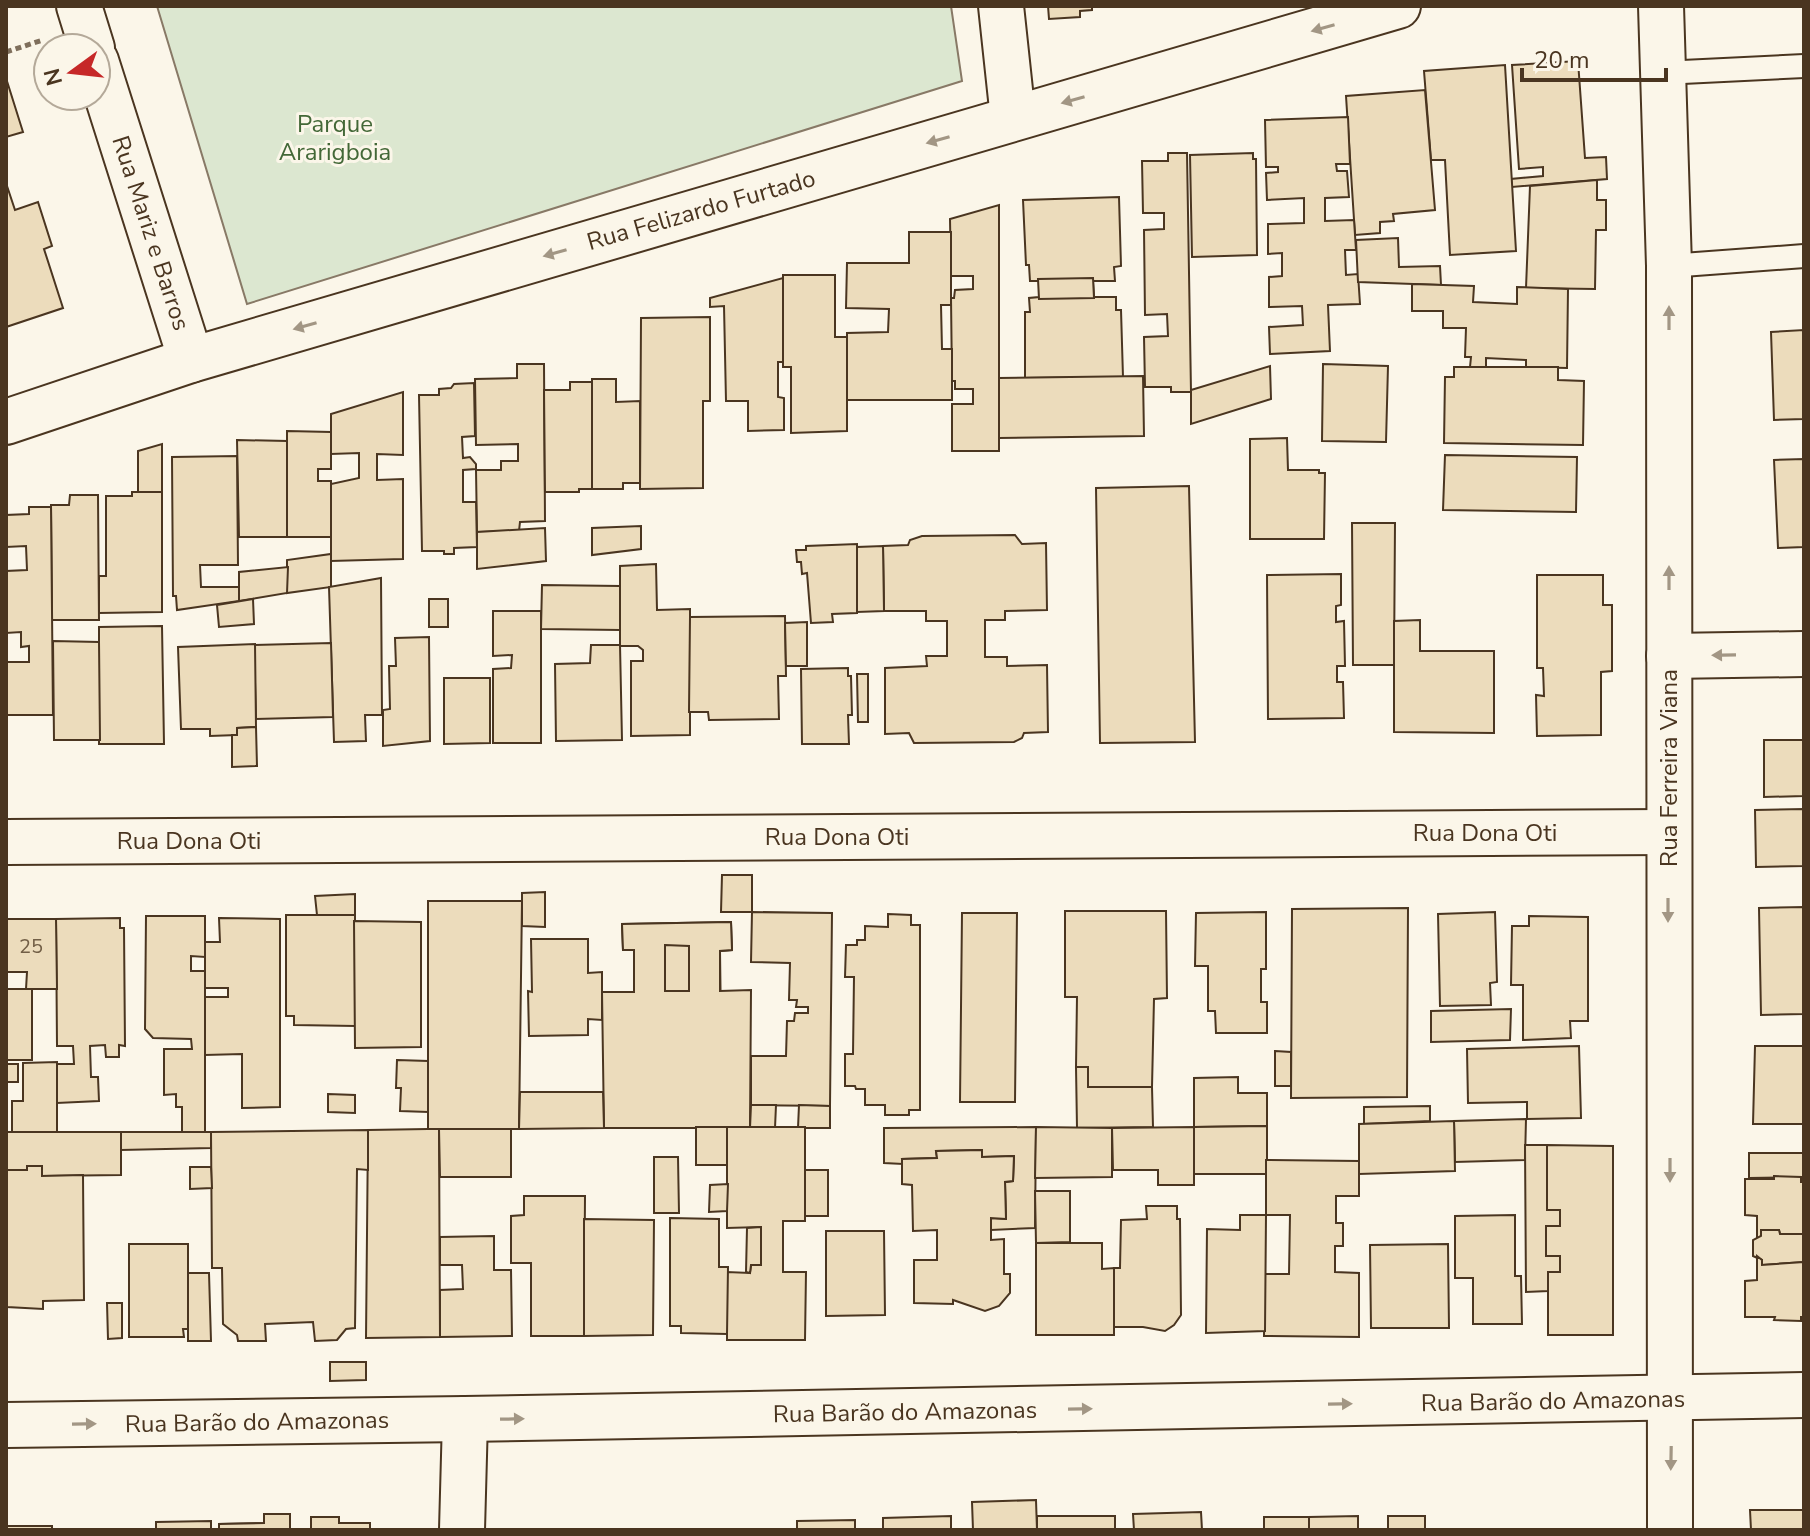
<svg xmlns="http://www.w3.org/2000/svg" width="1810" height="1536" font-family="'Nunito Sans',sans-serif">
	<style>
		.green { fill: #dce7d0; stroke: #887966; stroke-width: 2 }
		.building { fill: #ecdcbc; stroke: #4a3520; stroke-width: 2 }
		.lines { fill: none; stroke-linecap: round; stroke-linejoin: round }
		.service-casing { stroke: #4a3520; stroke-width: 26 }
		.minor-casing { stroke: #4a3520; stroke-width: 48 }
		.tertiary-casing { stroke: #4a3520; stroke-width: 48 }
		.path { stroke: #7f6f5c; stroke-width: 5; stroke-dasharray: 6 4; stroke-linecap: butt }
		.service { stroke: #fbf6e9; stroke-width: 22 }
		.minor { stroke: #fbf6e9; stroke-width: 44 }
		.tertiary { stroke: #fbf6e9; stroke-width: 44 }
		.oneway { fill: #a29684 }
		.labels { text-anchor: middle; stroke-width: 6; stroke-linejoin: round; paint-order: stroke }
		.number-label { font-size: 20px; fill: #725f47 }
		.park-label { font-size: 24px; fill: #436837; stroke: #fbf6e9 }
		.street-label { font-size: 24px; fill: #4a3520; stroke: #fbf6e9 }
	</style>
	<rect width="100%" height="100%" fill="#fbf6e9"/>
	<path class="green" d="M157,6H951L962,81L247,304Z"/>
	<g class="building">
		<path d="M1048,6H1092V10L1080,11V17L1049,19Z"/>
		<path d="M1578,61L1585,158L1606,157L1607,179L1512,187L1511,179L1543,176V167L1519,169L1512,65Z"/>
		<path d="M1505,65L1516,251L1450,255L1445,160H1431L1424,71Z"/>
		<path d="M6,78L23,132L6,137Z"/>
		<path d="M1425,90L1435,210L1393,214L1394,221L1380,222V233L1355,235L1346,96Z"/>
		<path d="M1348,117L1350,164H1336L1337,171H1347L1349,197L1325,198V221L1354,220L1356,250H1345L1346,275L1358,274L1360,304L1328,305L1330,351L1270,354L1269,327L1303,325L1302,306L1269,307V277L1282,276V253L1268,254V224L1304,223V198L1267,200L1266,173L1278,172V167H1266L1265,120Z"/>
		<path d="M1168,153H1187L1191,392H1171V387H1145L1144,337L1168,336L1167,314L1145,315L1144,230L1164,229V213H1143L1142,161H1168Z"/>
		<path d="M1253,153V159H1256L1257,255L1192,257L1190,155Z"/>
		<path d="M1597,180V200H1606V230H1596L1595,289L1526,288L1530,186Z"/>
		<path d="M6,183L15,210L38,202L52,246L44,249L63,308L6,327Z"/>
		<path d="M1119,197L1121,266L1114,267L1115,281H1093L1094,297H1116V310H1121L1123,377L1025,378V312H1030L1029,298L1039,297V281H1030L1029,265H1026L1023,200Z"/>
		<path d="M999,205V451H952V404H973V389H955V381H952L951,298H954L955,290L973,289V276H951L950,219Z"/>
		<path d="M909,232H951V305H941L942,349H952V400H847V333L888,332L889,309L846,308L847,263H909Z"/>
		<path d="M1398,238L1399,267L1440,266L1441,285L1358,282L1356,240Z"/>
		<path d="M783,275H835V337H847V431L791,433V367H783Z"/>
		<path d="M783,278V362H778V397L784,398V430L748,431V401H726L724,306L710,307V298Z"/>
		<path d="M1093,278L1094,298L1039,299L1038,279Z"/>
		<path d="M1412,284L1474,286L1473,302L1517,304V287L1568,289L1567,368L1526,367V360L1486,358V367H1470L1471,357H1465L1466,328H1443V311H1412Z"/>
		<path d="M710,317V401H703V488L640,489L641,318Z"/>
		<path d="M1804,330V419L1774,420L1771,332Z"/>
		<path d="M517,364H544L545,521L520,522L519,531L477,532L476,470H501V461H518V444L476,445L475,379L517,378Z"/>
		<path d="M1323,364L1388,366L1386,442L1322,441Z"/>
		<path d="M1270,366L1271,399L1191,424V390Z"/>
		<path d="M1454,367H1558V380L1584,381L1583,445L1444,443L1445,377H1454Z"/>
		<path d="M1143,376L1144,436L999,438V378Z"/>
		<path d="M592,379H616V402L640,401V483H623V489H592Z"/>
		<path d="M570,382H592V489H579V492H545L544,390H570Z"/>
		<path d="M474,383L475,436L462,437L463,458L470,457L476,464V469L463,470V502H476L477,547L454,548V554H444V551H422L419,395H439V389L451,388L454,384Z"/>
		<path d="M403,392V455L377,454V480L403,479V559L331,561V484L359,478V453L331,454V414Z"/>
		<path d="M287,431L331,432V469H318V481H331V537H287Z"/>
		<path d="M1287,438L1288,470H1319V473H1325L1324,539H1250V439Z"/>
		<path d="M237,440L287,441V537H239Z"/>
		<path d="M162,444V492L138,493V451Z"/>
		<path d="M1445,455L1577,457L1576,512L1443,510Z"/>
		<path d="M237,456L238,565H200L201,587H239V601L177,610L176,596H173L172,457Z"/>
		<path d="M1804,459V547L1778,548L1774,460Z"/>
		<path d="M1189,486L1195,742L1100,743L1096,488Z"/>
		<path d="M132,492H162V612L99,613V576H106V496H132Z"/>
		<path d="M70,495H98L99,620H52L51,505H69Z"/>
		<path d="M29,507H51L53,715H6V662H29V646L21,647V632L6,633V571L27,570L26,546L6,547V515L29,514Z"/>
		<path d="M1352,523H1395L1394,665H1353Z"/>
		<path d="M641,526V549L592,555V528Z"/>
		<path d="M545,528L546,561L477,569V532Z"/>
		<path d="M1015,535L1022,544L1046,543L1047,610L1005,611V620H985V657H1007V666L1047,665L1048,732L1024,733L1022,738L1014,742L914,743L909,733L885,734V668L927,666L926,656H947V621H926V611H884L883,546L908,545L910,540L922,536Z"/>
		<path d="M857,544V613L832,614L833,622L811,623L807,573L802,574L801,562H797L796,550H806V546Z"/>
		<path d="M883,546L884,611L857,612V547Z"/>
		<path d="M331,554V587L287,593V560Z"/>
		<path d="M656,564L657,610L690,609V735L631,736V661H643V650L638,646H620V566Z"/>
		<path d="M288,567L287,593L239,601V572Z"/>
		<path d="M1341,574V605L1336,606V622L1344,621L1345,666H1337V682H1343L1344,718L1268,719L1267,575Z"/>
		<path d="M1537,575H1603V605H1612V671L1601,672V735L1537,736L1536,695L1544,696L1543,668H1537Z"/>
		<path d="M381,578L382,715H365L366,741L334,742L329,587Z"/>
		<path d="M542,585L620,586V630L541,629Z"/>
		<path d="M253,599L254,624L219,627L217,605Z"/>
		<rect x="429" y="599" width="19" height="28"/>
		<path d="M493,611H541V743H493V669L511,668L512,655L493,656Z"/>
		<path d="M785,616L786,676H778L779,719L709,720L708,712H689L690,617Z"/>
		<path d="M1420,620V651H1494V733L1394,732V621Z"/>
		<path d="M807,622V666H786L785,623Z"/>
		<path d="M162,626L164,744H99V627Z"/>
		<path d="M429,637L430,741L383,746V710L390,709L389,666H396L395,638Z"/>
		<path d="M53,641L99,642L100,740H54Z"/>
		<path d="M331,643L333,717L256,719L254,645Z"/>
		<path d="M255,644L256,727L237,728V735L210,736V729H181L178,647Z"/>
		<path d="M591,645H620L622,740L556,741L555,664L590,663Z"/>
		<path d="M848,668V676H851L852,715H848L849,744H802L801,669Z"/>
		<path d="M857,674H868V722H858Z"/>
		<path d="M444,678H490V743L444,744Z"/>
		<path d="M256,727L257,766L232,767V735H237V728Z"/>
		<path d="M1764,740H1804V796L1764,797Z"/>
		<path d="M1804,809V866L1756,867L1755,810Z"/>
		<path d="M722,875H752V912H721Z"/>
		<path d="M545,892V927L522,926V893Z"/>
		<path d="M355,894V915H317L315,896Z"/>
		<path d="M428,901H522L519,1129H428Z"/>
		<path d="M1804,907V1014L1761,1015L1759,908Z"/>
		<path d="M1408,908L1407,1097L1291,1098L1292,909Z"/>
		<path d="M1065,911H1166L1167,998L1154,999L1152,1087H1088V1067H1076L1077,997H1065Z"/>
		<path d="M752,912L832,913L830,1106L751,1105V1056H786L787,1021H794L795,1013H808V1007H796L797,1000H789L790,963L751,962Z"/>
		<path d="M1266,912V969H1261V1002H1267V1033H1216L1215,1011H1208V966H1195L1196,913Z"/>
		<path d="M1495,912L1497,982L1490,983L1491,1005L1440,1006L1438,914Z"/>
		<path d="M962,913H1017L1015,1102H960Z"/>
		<path d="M888,914L911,915V925H920V1110H909V1115H885V1105H865V1089H856L855,1086H845V1054H853L854,977H845L846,945H857V940H865V926L888,927Z"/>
		<path d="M286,915H355V1026L294,1025V1016H286Z"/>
		<path d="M146,916H205V957L191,956V971H205V1132H182V1107H176V1094L164,1095V1049H192L191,1039L153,1038L145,1029Z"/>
		<path d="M1529,916L1588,917V1021H1570L1571,1038L1523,1040V985H1511L1512,926H1529Z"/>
		<path d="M120,918V928H124L125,1046L119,1045V1057H106L105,1045L90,1046L91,1077H98L99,1101L57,1103L56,1064H74L73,1046H57L56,919Z"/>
		<path d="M219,918L280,919V1107L242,1108V1054L205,1055V997H228V988H205V942H220Z"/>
		<path d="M6,919H56L57,989H26L27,972H6Z"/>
		<path d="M354,921L421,922V1047L355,1048Z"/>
		<path d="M731,922L732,950L720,951L721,1027L694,1026V1023L660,1024V1028H635L634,950H623L622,924Z"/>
		<path d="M731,922L732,950L720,951V991L751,990L750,1128H604L602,992H634V950H623L622,924Z"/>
		<path d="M531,939H588V973L602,972V1020L588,1019V1035L529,1036L528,991L532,992Z"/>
		<path d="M665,945L689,946V991H665Z"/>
		<rect x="6" y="989" width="26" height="71"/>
		<path d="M1511,1009L1510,1040L1431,1042V1011Z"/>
		<path d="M1579,1046L1581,1118L1527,1119V1102L1468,1103L1467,1049Z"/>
		<path d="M1755,1046H1804V1124H1753Z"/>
		<path d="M1275,1051L1291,1052V1086H1275Z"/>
		<path d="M397,1060L428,1061V1112L400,1111L401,1088H396Z"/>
		<path d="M57,1062V1132L12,1133V1101H23V1063Z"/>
		<rect x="6" y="1064" width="12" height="18"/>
		<path d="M1076,1067H1088V1087H1152L1153,1127L1077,1128Z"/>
		<path d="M1238,1077V1093H1267V1126L1194,1127V1078Z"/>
		<path d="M520,1092H603L604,1128L519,1129Z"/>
		<path d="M328,1094L355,1095V1113L328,1112Z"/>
		<path d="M751,1105H776L775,1128H750Z"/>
		<path d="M799,1105L830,1106V1128H798Z"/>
		<path d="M1430,1106V1121L1364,1124V1107Z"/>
		<path d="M1526,1119L1525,1160L1455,1162L1454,1121Z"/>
		<path d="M1454,1121L1455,1171L1359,1174V1124Z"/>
		<path d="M1267,1126V1174H1194V1127Z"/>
		<rect x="696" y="1127" width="31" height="38"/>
		<path d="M727,1127H805V1221H783V1272H806L805,1340H727V1272L750,1273L751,1265H761V1227L727,1228Z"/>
		<path d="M1036,1127L1035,1228L991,1230V1218L1006,1219L1005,1182L1013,1181L1014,1156L982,1157V1150L936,1151L937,1158L902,1159L903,1164L884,1163V1128Z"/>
		<path d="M1036,1127L1112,1128V1177L1035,1178Z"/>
		<path d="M1194,1127V1185H1158V1170H1113L1112,1128Z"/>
		<path d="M428,1129H439L440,1337L366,1338L368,1130Z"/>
		<path d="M439,1129H511V1177H440Z"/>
		<path d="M368,1130V1170L357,1169L355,1328L346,1329L337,1340L315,1341L313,1322L265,1324L266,1341H238L237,1335L223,1324L222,1268H212L211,1132Z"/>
		<path d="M6,1132H121V1175L42,1176V1166H27V1170H6Z"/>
		<path d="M121,1132H211V1148L121,1150Z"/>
		<path d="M1525,1145H1547V1210H1560V1226H1546V1256H1560V1272H1548V1291L1526,1292Z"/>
		<path d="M1547,1145L1613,1146V1335H1548V1272H1560V1256H1546V1226H1560V1210H1547Z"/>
		<path d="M982,1150V1157L1014,1156L1013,1181L1005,1182L1006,1219L991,1218V1240L1004,1239V1274H1010V1293L999,1306L985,1311L953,1300V1304L914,1303V1260H937V1230L913,1231L912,1185L902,1184V1159L937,1158L936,1151Z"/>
		<path d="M1749,1153H1804V1182H1801V1177L1749,1178Z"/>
		<path d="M654,1157H678L679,1213H654Z"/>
		<path d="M1266,1160L1359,1161V1196H1336V1223H1343V1246H1335V1272L1359,1273V1337L1264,1336L1265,1274H1289L1290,1215H1266Z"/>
		<path d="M27,1166H42V1176L83,1175L84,1300L43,1301V1309L7,1307L6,1170H27Z"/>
		<path d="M190,1167H211L212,1188L190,1189Z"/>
		<rect x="805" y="1170" width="23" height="46"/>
		<path d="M1774,1176L1801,1177V1182H1804V1234H1780L1779,1230H1761V1236L1757,1240V1216L1745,1215V1179H1774Z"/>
		<path d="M728,1184L727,1211L709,1212L710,1185Z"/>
		<path d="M1035,1191H1070V1242L1036,1243Z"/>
		<path d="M524,1196H585L584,1336H531V1263H511V1216L524,1215Z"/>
		<path d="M1146,1206H1177V1219H1180L1181,1315L1174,1325L1165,1331L1143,1327H1114V1268H1120L1121,1220L1147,1219Z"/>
		<path d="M1240,1215H1266L1265,1331L1206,1333L1207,1229L1240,1230Z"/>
		<path d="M1515,1215V1276H1521L1522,1324H1473V1278H1455V1216Z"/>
		<path d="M670,1218L719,1219V1267H728L727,1334L681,1333V1326H670Z"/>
		<path d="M584,1219L654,1220L653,1335L584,1336Z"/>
		<path d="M761,1227V1265H751L750,1273L746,1272L747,1228Z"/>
		<path d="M1761,1230H1779L1780,1234H1804V1262L1762,1265V1260L1753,1256V1240L1761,1236Z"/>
		<path d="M826,1231H884L885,1315L826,1316Z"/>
		<path d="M494,1236V1270H511L512,1336L440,1337V1290L463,1289L462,1265H440V1237Z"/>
		<path d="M1036,1243H1102V1269L1114,1268V1335H1036Z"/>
		<path d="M129,1244H188V1329H183L184,1337H129Z"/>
		<path d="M1448,1244L1449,1328H1371L1370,1245Z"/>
		<path d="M1757,1256L1762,1260V1265L1804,1262V1317H1801V1321L1774,1320L1775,1317H1745V1281L1757,1280Z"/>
		<path d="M188,1273H209L211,1341H188Z"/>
		<path d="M107,1303H122V1338L108,1339Z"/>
		<path d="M330,1362H366V1380L330,1381Z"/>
		<path d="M1036,1500L1037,1530H973L972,1502Z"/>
		<path d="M1750,1510H1804V1530H1751Z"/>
		<path d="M1201,1512L1202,1530H1134L1133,1514Z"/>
		<path d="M264,1514H290V1530H219V1524L264,1523Z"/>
		<path d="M264,1514H290V1530H219V1524L264,1523Z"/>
		<path d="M951,1516V1530H883V1518Z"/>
		<rect x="1037" y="1516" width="78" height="14"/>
		<path d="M1358,1516V1530H1309V1517Z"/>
		<rect x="1388" y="1516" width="37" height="14"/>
		<path d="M311,1517H339V1523H370V1530H311Z"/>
		<path d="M1264,1517H1309V1530H1227L1264,1529Z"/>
		<path d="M855,1520V1530H797V1521Z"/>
		<path d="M211,1521V1530H156V1522Z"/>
		<rect x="6" y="1526" width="46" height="4"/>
	</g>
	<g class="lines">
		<defs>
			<g id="service">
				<path d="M1662,73L1804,66"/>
				<path d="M1669,266L1804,256"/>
			</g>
			<path id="minor" d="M6,842L1668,832"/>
			<g id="tertiary">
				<path d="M79,6L92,48"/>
				<path d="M1001,6L1013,118"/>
				<path d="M1661,6L1669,266L1670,1530"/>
				<path d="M96,61L191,360"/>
				<path d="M6,422L191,360L1398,6"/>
				<path d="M1669,656L1804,654"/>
				<path d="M6,1425L465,1419L1804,1395"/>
				<path d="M462,1530L465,1419"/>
			</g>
		</defs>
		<use href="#service" class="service-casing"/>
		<use href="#minor" class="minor-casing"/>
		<use href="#tertiary" class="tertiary-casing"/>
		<path class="path" d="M6,52L43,40"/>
		<use href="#service" class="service"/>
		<use href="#minor" class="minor"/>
		<use href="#tertiary" class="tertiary"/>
	</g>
	<defs><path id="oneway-solid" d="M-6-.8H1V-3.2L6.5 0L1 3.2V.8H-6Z" transform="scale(2)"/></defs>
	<g class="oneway">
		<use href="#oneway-solid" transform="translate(1323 28) rotate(164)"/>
		<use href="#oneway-solid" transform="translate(1073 100) rotate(164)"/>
		<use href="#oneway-solid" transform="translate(938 140) rotate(164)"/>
		<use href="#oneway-solid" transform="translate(555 253) rotate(164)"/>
		<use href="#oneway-solid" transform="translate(1669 318) rotate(-90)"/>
		<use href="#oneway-solid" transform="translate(305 326) rotate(164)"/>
		<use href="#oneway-solid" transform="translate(1669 578) rotate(-90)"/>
		<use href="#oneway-solid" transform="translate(1724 655) rotate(179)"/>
		<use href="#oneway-solid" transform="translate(1668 910) rotate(90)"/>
		<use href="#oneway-solid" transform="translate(1670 1170) rotate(90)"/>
		<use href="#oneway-solid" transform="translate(1340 1404) rotate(-1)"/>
		<use href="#oneway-solid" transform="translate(1080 1409) rotate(-1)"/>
		<use href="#oneway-solid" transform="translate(512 1419) rotate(-1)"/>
		<use href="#oneway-solid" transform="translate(84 1424) rotate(-1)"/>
		<use href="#oneway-solid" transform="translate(1671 1458) rotate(91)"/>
	</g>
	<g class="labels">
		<g class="number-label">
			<text x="31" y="953">25</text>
		</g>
		<g class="park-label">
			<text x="335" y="132">Parque<tspan x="335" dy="28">Ararigboia</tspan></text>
		</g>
		<g class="street-label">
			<text transform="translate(701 210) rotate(-16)" y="8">Rua Felizardo Furtado</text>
			<text transform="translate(151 233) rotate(72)" y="8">Rua Mariz e Barros</text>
			<text transform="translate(1669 768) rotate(-90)" y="8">Rua Ferreira Viana</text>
			<text x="1485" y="841">Rua Dona Oti</text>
			<text x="837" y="845">Rua Dona Oti</text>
			<text x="189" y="849">Rua Dona Oti</text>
			<text transform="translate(1553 1401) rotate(-1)" y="8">Rua Barão do Amazonas</text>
			<text transform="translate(905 1412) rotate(-1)" y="8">Rua Barão do Amazonas</text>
			<text transform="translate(257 1422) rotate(-1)" y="8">Rua Barão do Amazonas</text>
		</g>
	</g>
	<rect width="1810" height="1536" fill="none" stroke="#4a3520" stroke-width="16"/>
	<g transform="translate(72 72) rotate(255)"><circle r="38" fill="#fbf6e9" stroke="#b4a999" stroke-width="2"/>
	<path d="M0-6L14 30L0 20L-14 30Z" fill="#c62828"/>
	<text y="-12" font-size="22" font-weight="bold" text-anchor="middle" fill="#4a3520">N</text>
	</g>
	<path d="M1522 68v12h144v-12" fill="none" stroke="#4a3520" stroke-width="4"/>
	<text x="1534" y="68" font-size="24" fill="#4a3520" stroke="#fbf6e9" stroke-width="6" paint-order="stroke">20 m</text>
</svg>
